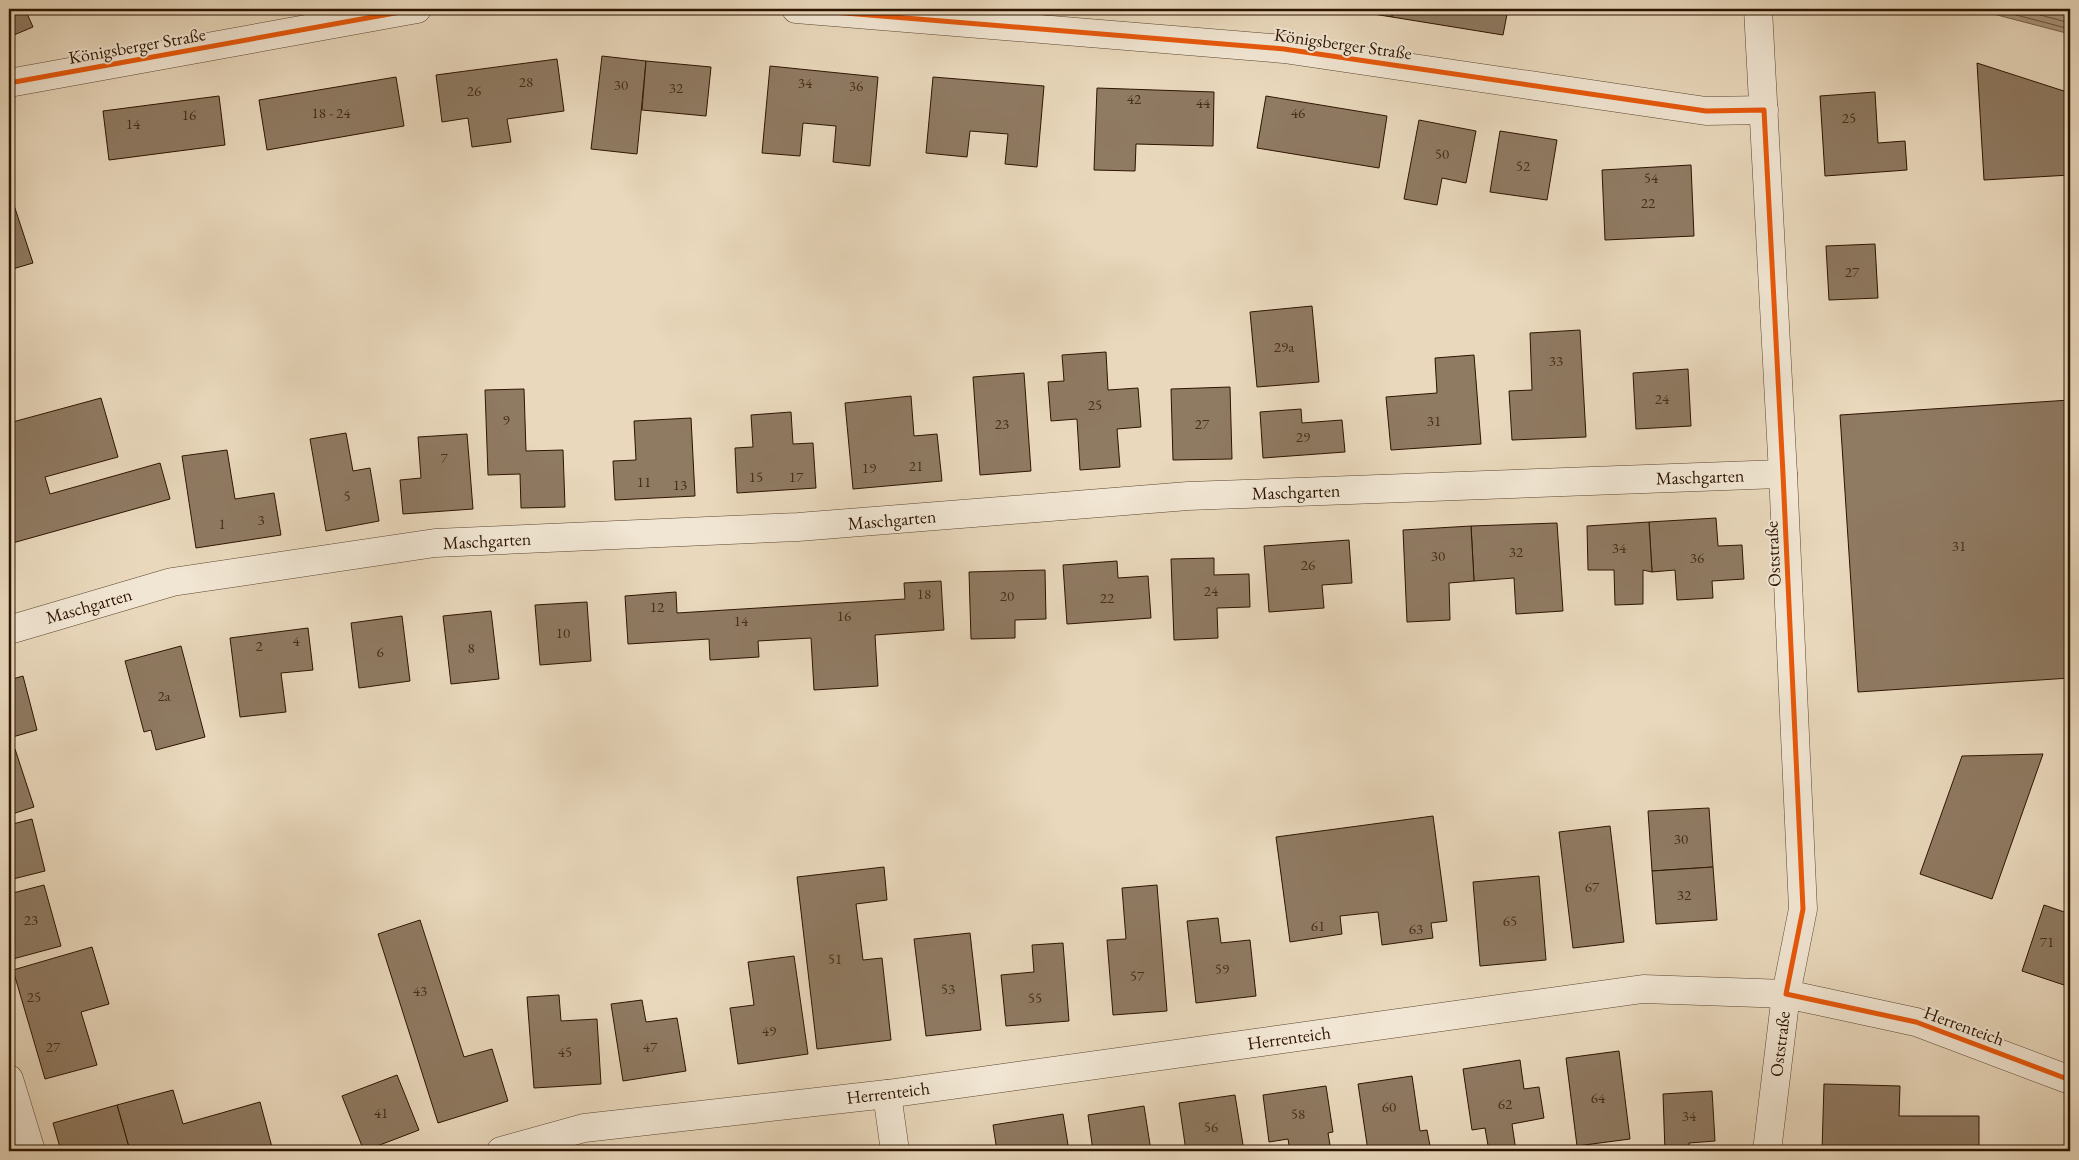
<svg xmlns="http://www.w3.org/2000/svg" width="2079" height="1160" font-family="'EB Garamond',serif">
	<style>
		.water { fill: #a9957c; stroke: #77614a }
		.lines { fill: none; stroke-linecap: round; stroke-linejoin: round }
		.shore { stroke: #6b543e; stroke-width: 1 }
		.building { fill: #8f7a62; stroke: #2d1400 }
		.minor-casing { stroke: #5c452f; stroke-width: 29 }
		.tertiary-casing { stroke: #5c452f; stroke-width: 29 }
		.minor { stroke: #f1e6d3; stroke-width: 28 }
		.tertiary { stroke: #f1e6d3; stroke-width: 28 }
		.cycleway-casing { stroke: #f1e6d3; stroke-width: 8 }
		.cycleway { stroke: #e8590c; stroke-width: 5 }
		.labels { text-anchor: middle; stroke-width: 4; stroke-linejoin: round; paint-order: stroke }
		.number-label { font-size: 15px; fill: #462e18 }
		.street-label { font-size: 18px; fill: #2d1400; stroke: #f1e6d3 }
	</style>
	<rect width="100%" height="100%" fill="#e9d8bc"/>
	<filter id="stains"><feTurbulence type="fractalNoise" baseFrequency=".004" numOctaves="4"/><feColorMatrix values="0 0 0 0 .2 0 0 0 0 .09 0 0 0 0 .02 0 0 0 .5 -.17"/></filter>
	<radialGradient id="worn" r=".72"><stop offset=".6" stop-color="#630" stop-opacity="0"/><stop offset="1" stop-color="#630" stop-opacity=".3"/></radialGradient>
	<path class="water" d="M1974,9H2062L2070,11V34Z"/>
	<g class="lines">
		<g class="shore">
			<path d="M1993,9L2070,29"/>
			<path d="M2018,9L2070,23"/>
		</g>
	</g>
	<g class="building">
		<path d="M9,9H25L33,27L9,37Z"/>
		<path d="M1342,9H1393L1392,17Z"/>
		<path d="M1393,9H1508L1503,35L1392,17Z"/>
		<path d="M602,56L646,61L637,154L591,149Z"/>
		<path d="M557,59L564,111L507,119L511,142L472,147L468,118L442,122L436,75Z"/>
		<path d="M646,61L711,67L706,116L642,110Z"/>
		<path d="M1977,63L2070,93V175L1984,180Z"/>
		<path d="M770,66L878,77L870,166L833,162L836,126L803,123L800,156L762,153Z"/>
		<path d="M396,77L404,126L267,150L259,100Z"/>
		<path d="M933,77L1044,86L1037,167L1005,164L1008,134L970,131L967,157L926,153Z"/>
		<path d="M1097,88L1214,92L1213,146L1136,144L1135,171L1094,170Z"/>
		<path d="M1875,92L1878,143L1905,141L1907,170L1825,176L1820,96Z"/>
		<path d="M219,96L225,145L109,160L103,111Z"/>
		<path d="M1266,96L1387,116L1379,168L1257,148Z"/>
		<path d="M1419,120L1476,131L1466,183L1442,178L1437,205L1404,199Z"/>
		<path d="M1500,131L1557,140L1547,200L1490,192Z"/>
		<path d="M1691,165L1694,236L1605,240L1602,170Z"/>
		<path d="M9,190L33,263L9,270Z"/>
		<path d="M1875,244L1878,298L1829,300L1826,246Z"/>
		<path d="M1312,306L1319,382L1257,387L1250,312Z"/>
		<path d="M1580,330L1586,437L1512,440L1509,391L1532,390L1530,333Z"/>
		<path d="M1106,352L1108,390L1138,388L1141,427L1117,429L1120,467L1080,470L1077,419L1051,421L1048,382L1064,381L1062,355Z"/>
		<path d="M1474,355L1481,444L1391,450L1386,397L1437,393L1435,358Z"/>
		<path d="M1688,369L1691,426L1636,429L1633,373Z"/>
		<path d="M1024,373L1031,471L980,475L973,377Z"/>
		<path d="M1230,387L1232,459L1173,460L1171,389Z"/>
		<path d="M524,389L526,451L563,450L565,507L521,508L520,474L488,475L485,390Z"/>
		<path d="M911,396L914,436L937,434L942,481L853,489L845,403Z"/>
		<path d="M101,398L118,457L45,477L50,494L160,463L170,499L9,544V423Z"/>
		<path d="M2070,400V678L1858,692L1840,415Z"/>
		<path d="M1301,409L1302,423L1342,420L1345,452L1263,458L1260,412Z"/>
		<path d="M791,412L793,444L813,443L816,488L737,493L735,448L753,447L751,415Z"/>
		<path d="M691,418L695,496L615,500L613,461L636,460L634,421Z"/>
		<path d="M346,433L353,471L370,468L379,521L326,531L310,439Z"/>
		<path d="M467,434L473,509L403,514L400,480L421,478L418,437Z"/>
		<path d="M227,450L235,499L274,493L281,535L196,548L182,456Z"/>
		<path d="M1716,518L1718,546L1742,545L1744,579L1712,581L1713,598L1677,600L1675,570L1652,572L1649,522Z"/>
		<path d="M1649,522L1652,572L1643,570V604L1615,605L1614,570H1588L1587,526Z"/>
		<path d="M1557,523L1563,611L1516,614L1514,578L1474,581L1471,526Z"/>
		<path d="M1471,526L1474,581L1449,583L1450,620L1407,622L1403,530Z"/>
		<path d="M1349,540L1352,583L1322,585L1324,608L1269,612L1264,546Z"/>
		<path d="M1214,558V575L1249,574L1250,607L1217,608L1218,638L1174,640L1171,559Z"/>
		<path d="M1117,561L1118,578L1148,576L1151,618L1067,624L1063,565Z"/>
		<path d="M1045,570L1046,619L1015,620V638L971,639L969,572Z"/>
		<path d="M941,581L944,630L875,635L878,686L814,690L811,638L758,641L759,657L710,660L709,639L628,644L625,596L676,592L677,613L905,599L904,583Z"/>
		<path d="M587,602L591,661L540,665L535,605Z"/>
		<path d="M491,611L499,679L451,684L443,616Z"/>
		<path d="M402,616L410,681L359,688L351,623Z"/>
		<path d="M308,628L313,670L281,673L286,712L240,717L230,638Z"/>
		<path d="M181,646L205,737L156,750L151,730L144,732L125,661Z"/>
		<path d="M23,676L37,730L9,738V680Z"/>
		<path d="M15,749L34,807L9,815V751Z"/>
		<path d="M2043,754L1992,899L1920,874L1962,756Z"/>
		<path d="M1709,808L1713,867L1652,871L1648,811Z"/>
		<path d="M1433,816L1447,921L1431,923L1433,938L1382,945L1378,912L1340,916L1342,934L1290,942L1276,837Z"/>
		<path d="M32,819L45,871L9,880V825Z"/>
		<path d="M1610,826L1624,942L1573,948L1559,832Z"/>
		<path d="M2070,838V856L2065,854Z"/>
		<path d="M884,867L887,900L856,904L863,960L882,958L891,1040L817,1049L797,877Z"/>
		<path d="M1713,867L1717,920L1656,924L1652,871Z"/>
		<path d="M1539,876L1546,960L1480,966L1473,882Z"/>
		<path d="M44,885L61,946L9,960V894Z"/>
		<path d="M1157,885L1167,1011L1113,1015L1107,940L1126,939L1122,888Z"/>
		<path d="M2044,905L2070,914V987L2022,971Z"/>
		<path d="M1218,918L1221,943L1250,940L1256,996L1196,1003L1187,921Z"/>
		<path d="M420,920L464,1057L492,1049L508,1101L438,1123L378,934Z"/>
		<path d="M970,933L981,1030L926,1036L914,939Z"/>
		<path d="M1063,943L1069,1021L1006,1026L1001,975L1034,972L1032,945Z"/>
		<path d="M92,947L109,1004L81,1012L97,1065L45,1079L13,970Z"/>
		<path d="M794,956L808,1054L738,1064L730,1008L754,1005L748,962Z"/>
		<path d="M559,995L561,1021L597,1019L601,1084L534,1088L527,997Z"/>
		<path d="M642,1000L646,1022L677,1018L686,1071L623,1081L611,1004Z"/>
		<path d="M1619,1051L1630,1139L1577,1146L1566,1058Z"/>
		<path d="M1520,1060L1524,1089L1539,1087L1544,1118L1512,1124L1516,1151H1489L1485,1128L1472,1130L1463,1069Z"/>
		<path d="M397,1075L419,1130L364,1151L342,1096Z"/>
		<path d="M1412,1076L1420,1131L1427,1130L1431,1151H1368L1358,1084Z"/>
		<path d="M1824,1084L1900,1086L1899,1116H1979V1151H1822Z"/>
		<path d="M1326,1086L1333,1132L1328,1133L1331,1151H1290L1288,1139L1269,1142L1263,1095Z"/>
		<path d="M173,1090L183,1124L260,1102L273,1151H130L117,1105Z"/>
		<path d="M1712,1091L1715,1141L1689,1143L1690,1151H1665L1663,1094Z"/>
		<path d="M1235,1095L1244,1151H1186L1179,1103Z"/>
		<path d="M117,1105L130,1151H61L53,1123Z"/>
		<path d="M1144,1106L1151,1151H1093L1088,1115Z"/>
		<path d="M1063,1114L1069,1151H997L993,1125Z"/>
	</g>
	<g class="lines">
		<defs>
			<g id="minor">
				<path d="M796,9L1284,49L1706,111L1764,110"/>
				<path d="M1758,9L1783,474L1803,909L1786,994L1767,1151"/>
				<path d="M9,83L417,9"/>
				<path d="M9,630L172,582L435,543L798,527L1188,496L1783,474"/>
				<path d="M887,1094L895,1151"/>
			</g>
			<g id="tertiary">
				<path d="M9,1079L31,1151"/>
				<path d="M501,1151L584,1128L887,1094L1643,989L1786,994L1916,1022L2070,1080"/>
			</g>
		</defs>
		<use href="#minor" class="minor-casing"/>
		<use href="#tertiary" class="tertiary-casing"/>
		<use href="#minor" class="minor"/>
		<use href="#tertiary" class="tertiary"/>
		<defs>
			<g id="cycleway">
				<path d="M796,9L1284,49L1706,111L1764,110L1783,474L1803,909L1786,994L1916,1022L2070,1080"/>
				<path d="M9,83L417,9"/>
			</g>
		</defs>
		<use href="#cycleway" class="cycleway-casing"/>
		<use href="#cycleway" class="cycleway"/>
	</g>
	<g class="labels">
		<g class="number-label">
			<text x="526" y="87">28</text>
			<text x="805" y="88">34</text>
			<text x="621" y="90">30</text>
			<text x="856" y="91">36</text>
			<text x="676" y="93">32</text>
			<text x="474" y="96">26</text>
			<text x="1134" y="104">42</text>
			<text x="1203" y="108">44</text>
			<text x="331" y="118">18 - 24</text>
			<text x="1298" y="118">46</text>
			<text x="189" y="120">16</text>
			<text x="1849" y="123">25</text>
			<text x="133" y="129">14</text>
			<text x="1442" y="159">50</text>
			<text x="1523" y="171">52</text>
			<text x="1651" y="183">54</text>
			<text x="1648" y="208">22</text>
			<text x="1852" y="277">27</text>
			<text x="1284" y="352">29a</text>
			<text x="1556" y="366">33</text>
			<text x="1662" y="404">24</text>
			<text x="1095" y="410">25</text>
			<text x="506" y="425">9</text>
			<text x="1434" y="426">31</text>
			<text x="1002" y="429">23</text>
			<text x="1202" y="429">27</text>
			<text x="1303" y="442">29</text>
			<text x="444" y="463">7</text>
			<text x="916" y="471">21</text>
			<text x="869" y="473">19</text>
			<text x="756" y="482">15</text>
			<text x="796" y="482">17</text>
			<text x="644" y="487">11</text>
			<text x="680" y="490">13</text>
			<text x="347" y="501">5</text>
			<text x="261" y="525">3</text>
			<text x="222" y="529">1</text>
			<text x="1959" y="551">31</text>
			<text x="1619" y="553">34</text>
			<text x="1516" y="557">32</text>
			<text x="1438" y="561">30</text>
			<text x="1697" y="563">36</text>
			<text x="1308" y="570">26</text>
			<text x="1211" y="596">24</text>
			<text x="924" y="599">18</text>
			<text x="1007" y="601">20</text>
			<text x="1107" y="603">22</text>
			<text x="657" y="612">12</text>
			<text x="844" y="621">16</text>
			<text x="741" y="626">14</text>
			<text x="563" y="638">10</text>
			<text x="296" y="646">4</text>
			<text x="259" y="651">2</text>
			<text x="471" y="653">8</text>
			<text x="380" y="657">6</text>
			<text x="164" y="701">2a</text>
			<text x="1681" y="844">30</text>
			<text x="1592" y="892">67</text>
			<text x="1684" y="900">32</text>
			<text x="31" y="925">23</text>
			<text x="1510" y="926">65</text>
			<text x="1318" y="931">61</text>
			<text x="1416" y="934">63</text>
			<text x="2047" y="947">71</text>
			<text x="835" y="964">51</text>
			<text x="1222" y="974">59</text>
			<text x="1137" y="981">57</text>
			<text x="948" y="994">53</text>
			<text x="420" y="996">43</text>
			<text x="34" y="1002">25</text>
			<text x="1035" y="1003">55</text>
			<text x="769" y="1036">49</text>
			<text x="53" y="1052">27</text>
			<text x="650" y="1052">47</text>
			<text x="565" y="1057">45</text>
			<text x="1598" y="1103">64</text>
			<text x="1505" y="1109">62</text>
			<text x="1389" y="1112">60</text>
			<text x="381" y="1118">41</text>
			<text x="1298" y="1119">58</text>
			<text x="1689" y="1121">34</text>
			<text x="1211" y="1132">56</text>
		</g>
		<g class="street-label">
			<text transform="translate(1343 44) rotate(8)" y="6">Königsberger Straße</text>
			<text transform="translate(137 46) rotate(-10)" y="6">Königsberger Straße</text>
			<text transform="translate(1700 477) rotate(-2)" y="6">Maschgarten</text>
			<text transform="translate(1296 492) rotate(-2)" y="6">Maschgarten</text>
			<text transform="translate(892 520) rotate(-5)" y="6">Maschgarten</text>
			<text transform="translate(487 541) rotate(-3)" y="6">Maschgarten</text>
			<text transform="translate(1773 554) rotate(-93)" y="6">Oststraße</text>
			<text transform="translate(89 606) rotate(-16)" y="6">Maschgarten</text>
			<text transform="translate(1964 1026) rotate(20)" y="6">Herrenteich</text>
			<text transform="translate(1289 1038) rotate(-8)" y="6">Herrenteich</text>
			<text transform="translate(1780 1044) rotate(-83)" y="6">Oststraße</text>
			<text transform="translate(888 1093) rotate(-7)" y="6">Herrenteich</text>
		</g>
	</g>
	<rect width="2079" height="1160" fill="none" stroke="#e9d8bc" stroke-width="30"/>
	<rect x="10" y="10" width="2059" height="1140" fill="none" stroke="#2d1400" stroke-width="2.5"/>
	<rect x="15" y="15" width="2049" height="1130" fill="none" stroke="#2d1400"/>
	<rect width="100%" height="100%" filter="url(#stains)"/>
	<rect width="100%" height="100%" fill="url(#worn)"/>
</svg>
